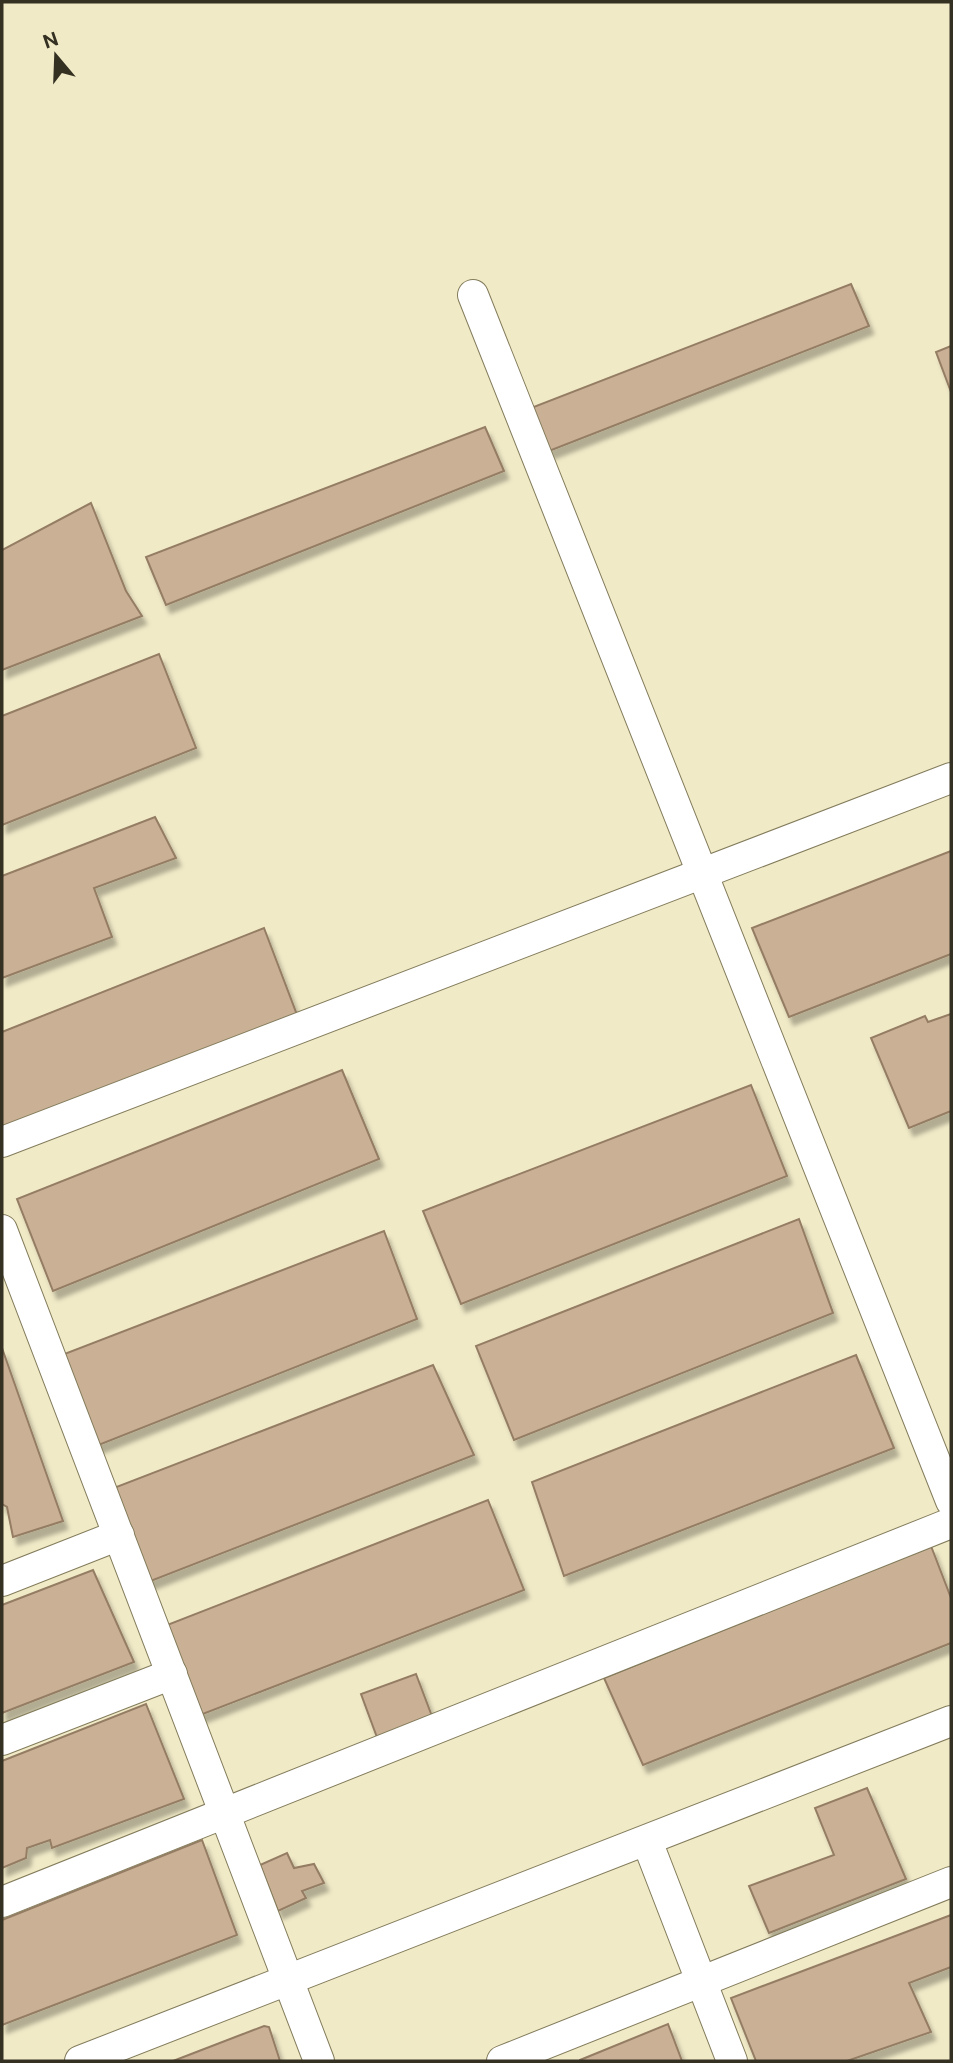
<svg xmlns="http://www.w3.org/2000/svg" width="953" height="2063" font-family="'Public Sans',sans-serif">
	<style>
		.building { fill: #cab196; stroke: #947d64; stroke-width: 2; filter: url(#shadow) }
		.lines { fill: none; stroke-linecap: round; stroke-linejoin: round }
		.street-casing { stroke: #837c5c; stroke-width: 32 }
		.street { stroke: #fff; stroke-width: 30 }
	</style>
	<defs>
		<filter id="shadow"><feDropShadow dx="4.5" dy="8" stdDeviation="2" flood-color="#0004"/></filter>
	</defs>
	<rect width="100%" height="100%" fill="#f1eac7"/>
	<g class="building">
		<path d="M851,284L869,326L549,451L531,408Z"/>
		<path d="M951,346V392L936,352Z"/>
		<path d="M485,427L504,471L166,605L146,557Z"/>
		<path d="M91,503L126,591L142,616L2,670V550Z"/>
		<path d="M159,654L196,748L2,825V716Z"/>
		<path d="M155,817L176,858L94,888L112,937L2,978V876Z"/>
		<path d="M951,851V954L789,1017L752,928Z"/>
		<path d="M264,928L299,1020L2,1136V1032Z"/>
		<path d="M951,1014V1111L909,1128L871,1038L925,1016L928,1022Z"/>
		<path d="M342,1070L379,1159L53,1291L17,1199Z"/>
		<path d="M751,1085L787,1176L461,1304L423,1211Z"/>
		<path d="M799,1219L833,1313L514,1440L476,1346Z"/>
		<path d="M384,1231L417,1319L91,1448L54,1358Z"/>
		<path d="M2,1348L63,1521L13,1537L7,1507L2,1504Z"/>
		<path d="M856,1355L894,1448L564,1576L532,1482Z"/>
		<path d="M433,1365L474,1455L143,1584L106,1491Z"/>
		<path d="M488,1500L524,1590L195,1717L162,1627Z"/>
		<path d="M931,1546L951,1598V1643L643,1765L604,1678Z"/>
		<path d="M93,1570L134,1662L2,1713V1605Z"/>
		<path d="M416,1674L433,1719L378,1740L361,1694Z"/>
		<path d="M146,1704L184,1799L52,1848L50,1840L27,1848L26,1858L2,1868V1761Z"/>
		<path d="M867,1788L906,1879L769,1933L749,1886L834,1855L815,1808Z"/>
		<path d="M202,1840L237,1935L2,2025V1920Z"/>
		<path d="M287,1853L294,1868L314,1864L324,1883L302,1891L306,1898L278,1911L260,1865Z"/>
		<path d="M951,1915V1967L909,1983L931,2032L847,2061H756L731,1998Z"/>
		<path d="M668,2024L682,2061H580V2060Z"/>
		<path d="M264,2026L269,2027L280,2061H173Z"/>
	</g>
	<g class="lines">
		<defs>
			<g id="street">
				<path d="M473,295L951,1501"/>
				<path d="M2,1142L951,778"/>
				<path d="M2,1230L319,2061"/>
				<path d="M2,1581L119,1535"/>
				<path d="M2,1740L172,1674"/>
				<path d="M647,1841L732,2061"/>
				<path d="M2,1902L951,1523"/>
				<path d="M80,2061L951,1721"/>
				<path d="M502,2061L951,1882"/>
			</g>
		</defs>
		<use href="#street" class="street-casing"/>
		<use href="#street" class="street"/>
	</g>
	<rect width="953" height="2063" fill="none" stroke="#343123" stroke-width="7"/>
	<g transform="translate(56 56) rotate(341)" stroke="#f1eac7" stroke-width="5" paint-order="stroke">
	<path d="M0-5L12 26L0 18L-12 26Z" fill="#343123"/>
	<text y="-10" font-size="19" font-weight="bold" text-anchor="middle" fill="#343123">N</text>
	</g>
</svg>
